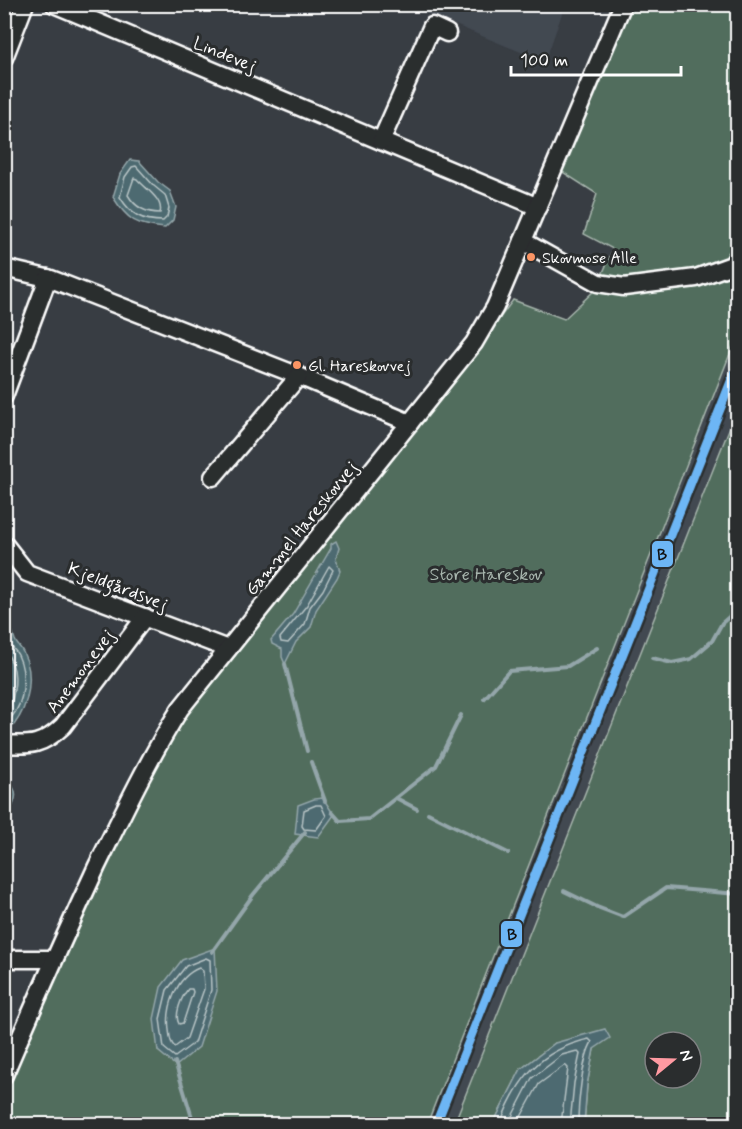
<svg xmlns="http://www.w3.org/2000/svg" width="742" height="1129" font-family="Mynerve,sans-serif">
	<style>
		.built { fill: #424851 }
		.green { fill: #516d5d; stroke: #a8b6ae; stroke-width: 1.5; fill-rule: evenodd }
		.water { fill: #4d6b71; stroke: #94a6aa; stroke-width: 1.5 }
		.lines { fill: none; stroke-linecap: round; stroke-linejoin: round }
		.shore { stroke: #b8c4c6; stroke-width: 1.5 }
		.stream { stroke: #94a6aa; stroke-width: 4 }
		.minor-casing { stroke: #fff; stroke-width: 21 }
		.minor { stroke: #2a2d2e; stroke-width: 16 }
		.rail-1-casing { stroke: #2a2d2e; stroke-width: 14 }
		.rail-1 { stroke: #6db6f5; stroke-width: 9 }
		.bus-dot { fill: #fb9564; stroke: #2a2d2e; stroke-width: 2 }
		.labels { text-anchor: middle; stroke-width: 6; stroke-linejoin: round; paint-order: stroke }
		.bus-label { font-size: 16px; fill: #fff; stroke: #2a2d2e; text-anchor: start }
		.street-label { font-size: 18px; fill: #fff; stroke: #2a2d2e }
		.park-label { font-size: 18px; fill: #a8b6ae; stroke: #2a2d2e }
		.line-badge { stroke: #2a2d2e; stroke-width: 2 }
		.pale-badge-label { font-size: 16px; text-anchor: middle; font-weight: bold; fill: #111 }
	</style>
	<rect width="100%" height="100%" fill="#383d43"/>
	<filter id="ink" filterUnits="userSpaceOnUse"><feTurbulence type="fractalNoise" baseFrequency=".0167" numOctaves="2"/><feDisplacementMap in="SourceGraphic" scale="12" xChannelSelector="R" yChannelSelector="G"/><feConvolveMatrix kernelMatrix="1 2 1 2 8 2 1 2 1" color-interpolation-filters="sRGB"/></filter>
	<g filter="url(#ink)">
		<g class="built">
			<path d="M407,5H565L545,62Z"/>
			<path d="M737,336V409L454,1124H427Z"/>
		</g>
		<g class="green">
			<path d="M628,5H737V336L427,1124H5V1094L69,943L144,784L184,718L466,364L513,300L564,319L596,289L613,249L584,234L597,194L561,171Z"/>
			<path d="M737,409V1124H584L587,1085L594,1049L555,1043L521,1069L493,1124H454ZM655,1042H691V1078H655Z"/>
		</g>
		<g class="water">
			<path d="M130,160L139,161L158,182L170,191L176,207L173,220L165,228C136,225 128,221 113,197L120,174Z"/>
			<path d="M336,541L339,548L336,559L340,571L337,578L316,610L311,627L296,642L285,664L282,657V649L272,644L271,640L293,614L331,548V544Z"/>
			<path d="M4,609C10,619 11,629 15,640C17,645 21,648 23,652C35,675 29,705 14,725L5,723Z"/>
			<path d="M5,778C21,791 16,800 8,816H5Z"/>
			<path d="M323,798L334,815L318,837L295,834L298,805L314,799Z"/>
			<path d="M215,948L217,991L199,1047L176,1066L158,1051L154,1019L161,987L182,960Z"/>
			<path d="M605,1029L610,1038L594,1049L587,1085L584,1124H493L521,1069L555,1043Z"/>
		</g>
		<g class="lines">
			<g class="shore">
				<path d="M136,166L154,186L165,195L169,208L167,217L163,221C142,221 131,215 120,197L125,177L132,167Z"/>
				<path d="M134,178L137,179C146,189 164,200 160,213C146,213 135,207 128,195Z"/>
				<path d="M329,566L333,570L323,590L310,607L305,624L288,643L281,642L280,638L307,605Z"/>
				<path d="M4,621C6,628 7,637 10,644C12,648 16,651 18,655C27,674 25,702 11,718H4"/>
				<path d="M4,650C19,667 16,687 10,708L4,710"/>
				<path d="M316,805H321L326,816L316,830L304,829L302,826L304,810Z"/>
				<path d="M206,958L210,960L211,990L194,1043L175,1057L164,1048L160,1019L167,990L186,966Z"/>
				<path d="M199,968L203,971L204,989L187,1038L175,1047C170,1043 170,1037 169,1030C166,1007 176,977 199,968Z"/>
				<path d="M188,989H192L193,992L183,1023L179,1024C174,1015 181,998 188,989Z"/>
				<path d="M500,1124C517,1079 540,1050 589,1039L592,1042C582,1058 578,1105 578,1124"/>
				<path d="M508,1124L532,1078L562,1055L577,1051L580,1054L574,1083L570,1124"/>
				<path d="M517,1124L539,1084L565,1065L568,1068L561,1124"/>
			</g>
			<g class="stream">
				<path d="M652,658L672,663L691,659L712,641L722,623L738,609"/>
				<path d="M285,664L307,751"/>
				<path d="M484,699L509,671L568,666L597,648"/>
				<path d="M311,762L325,801"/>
				<path d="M396,798L417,809"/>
				<path d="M332,812L340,821L369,819L436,766L461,715"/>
				<path d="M428,813L508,853"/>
				<path d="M564,891L597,907L623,917L666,888L738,894"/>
				<path d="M212,952L253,895L305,832"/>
				<path d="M175,1062L194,1124"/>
			</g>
			<defs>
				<g id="minor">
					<path d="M54,4L538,207"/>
					<path d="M4,58L25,4"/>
					<path d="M381,141L432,26L447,33"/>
					<path d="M523,241L598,283L624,287L696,278L732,265L738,256"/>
					<path d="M4,268L51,279L294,374L410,423"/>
					<path d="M4,396L48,278"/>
					<path d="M213,477L299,376"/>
					<path d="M5,545L27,573L228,649"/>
					<path d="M4,744C31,746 43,745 63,726L145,617"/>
					<path d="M4,959H54"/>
					<path d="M4,1075C34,1005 65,935 97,866C123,813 148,760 180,709L474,343L495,307L623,4"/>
				</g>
			</defs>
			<use href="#minor" class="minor-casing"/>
			<use href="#minor" class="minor"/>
			<defs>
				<path id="rail-1" d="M436,1124L738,364"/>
			</defs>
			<use href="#rail-1" class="rail-1-casing"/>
			<use href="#rail-1" class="rail-1"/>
		</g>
	</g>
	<g class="bus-dot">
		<circle cx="531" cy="257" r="5"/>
		<circle cx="297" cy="365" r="5"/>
	</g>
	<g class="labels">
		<g class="bus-label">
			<text x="542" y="263">Skovmose Alle</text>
			<text x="308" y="371">Gl. Hareskovvej</text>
		</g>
		<g class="street-label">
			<text transform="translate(225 54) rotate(22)" y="6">Lindevej</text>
			<text transform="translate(301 528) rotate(-51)" y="6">Gammel Hareskovvej</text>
			<text transform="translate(118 586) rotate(21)" y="6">Kjeldgårdsvej</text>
			<text transform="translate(80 671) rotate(-53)" y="6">Anemonevej</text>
		</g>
		<g class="park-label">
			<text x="486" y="580">Store Hareskov</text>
		</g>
	</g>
	<g class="line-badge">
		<rect x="651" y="540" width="23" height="28" rx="6" fill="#6db6f5"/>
		<rect x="500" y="920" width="23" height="28" rx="6" fill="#6db6f5"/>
	</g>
	<g class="pale-badge-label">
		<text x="662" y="560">B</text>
		<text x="512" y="940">B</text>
	</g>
	<rect width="742" height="1129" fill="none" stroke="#2a2d2e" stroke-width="24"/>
	<rect x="12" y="12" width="718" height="1105" fill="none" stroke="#fff" stroke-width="2" filter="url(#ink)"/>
	<g transform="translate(673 1060) rotate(71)"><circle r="28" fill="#2a2d2e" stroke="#7f8182" stroke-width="1.5"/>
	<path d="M0-4.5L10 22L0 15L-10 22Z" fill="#ff9aa2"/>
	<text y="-9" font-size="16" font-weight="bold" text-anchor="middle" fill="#ffffff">N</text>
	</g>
	<path d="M511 66v9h170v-9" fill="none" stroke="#ffffff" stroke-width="3"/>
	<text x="520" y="66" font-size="18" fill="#ffffff" stroke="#2a2d2e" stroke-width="4.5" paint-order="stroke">100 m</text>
</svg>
